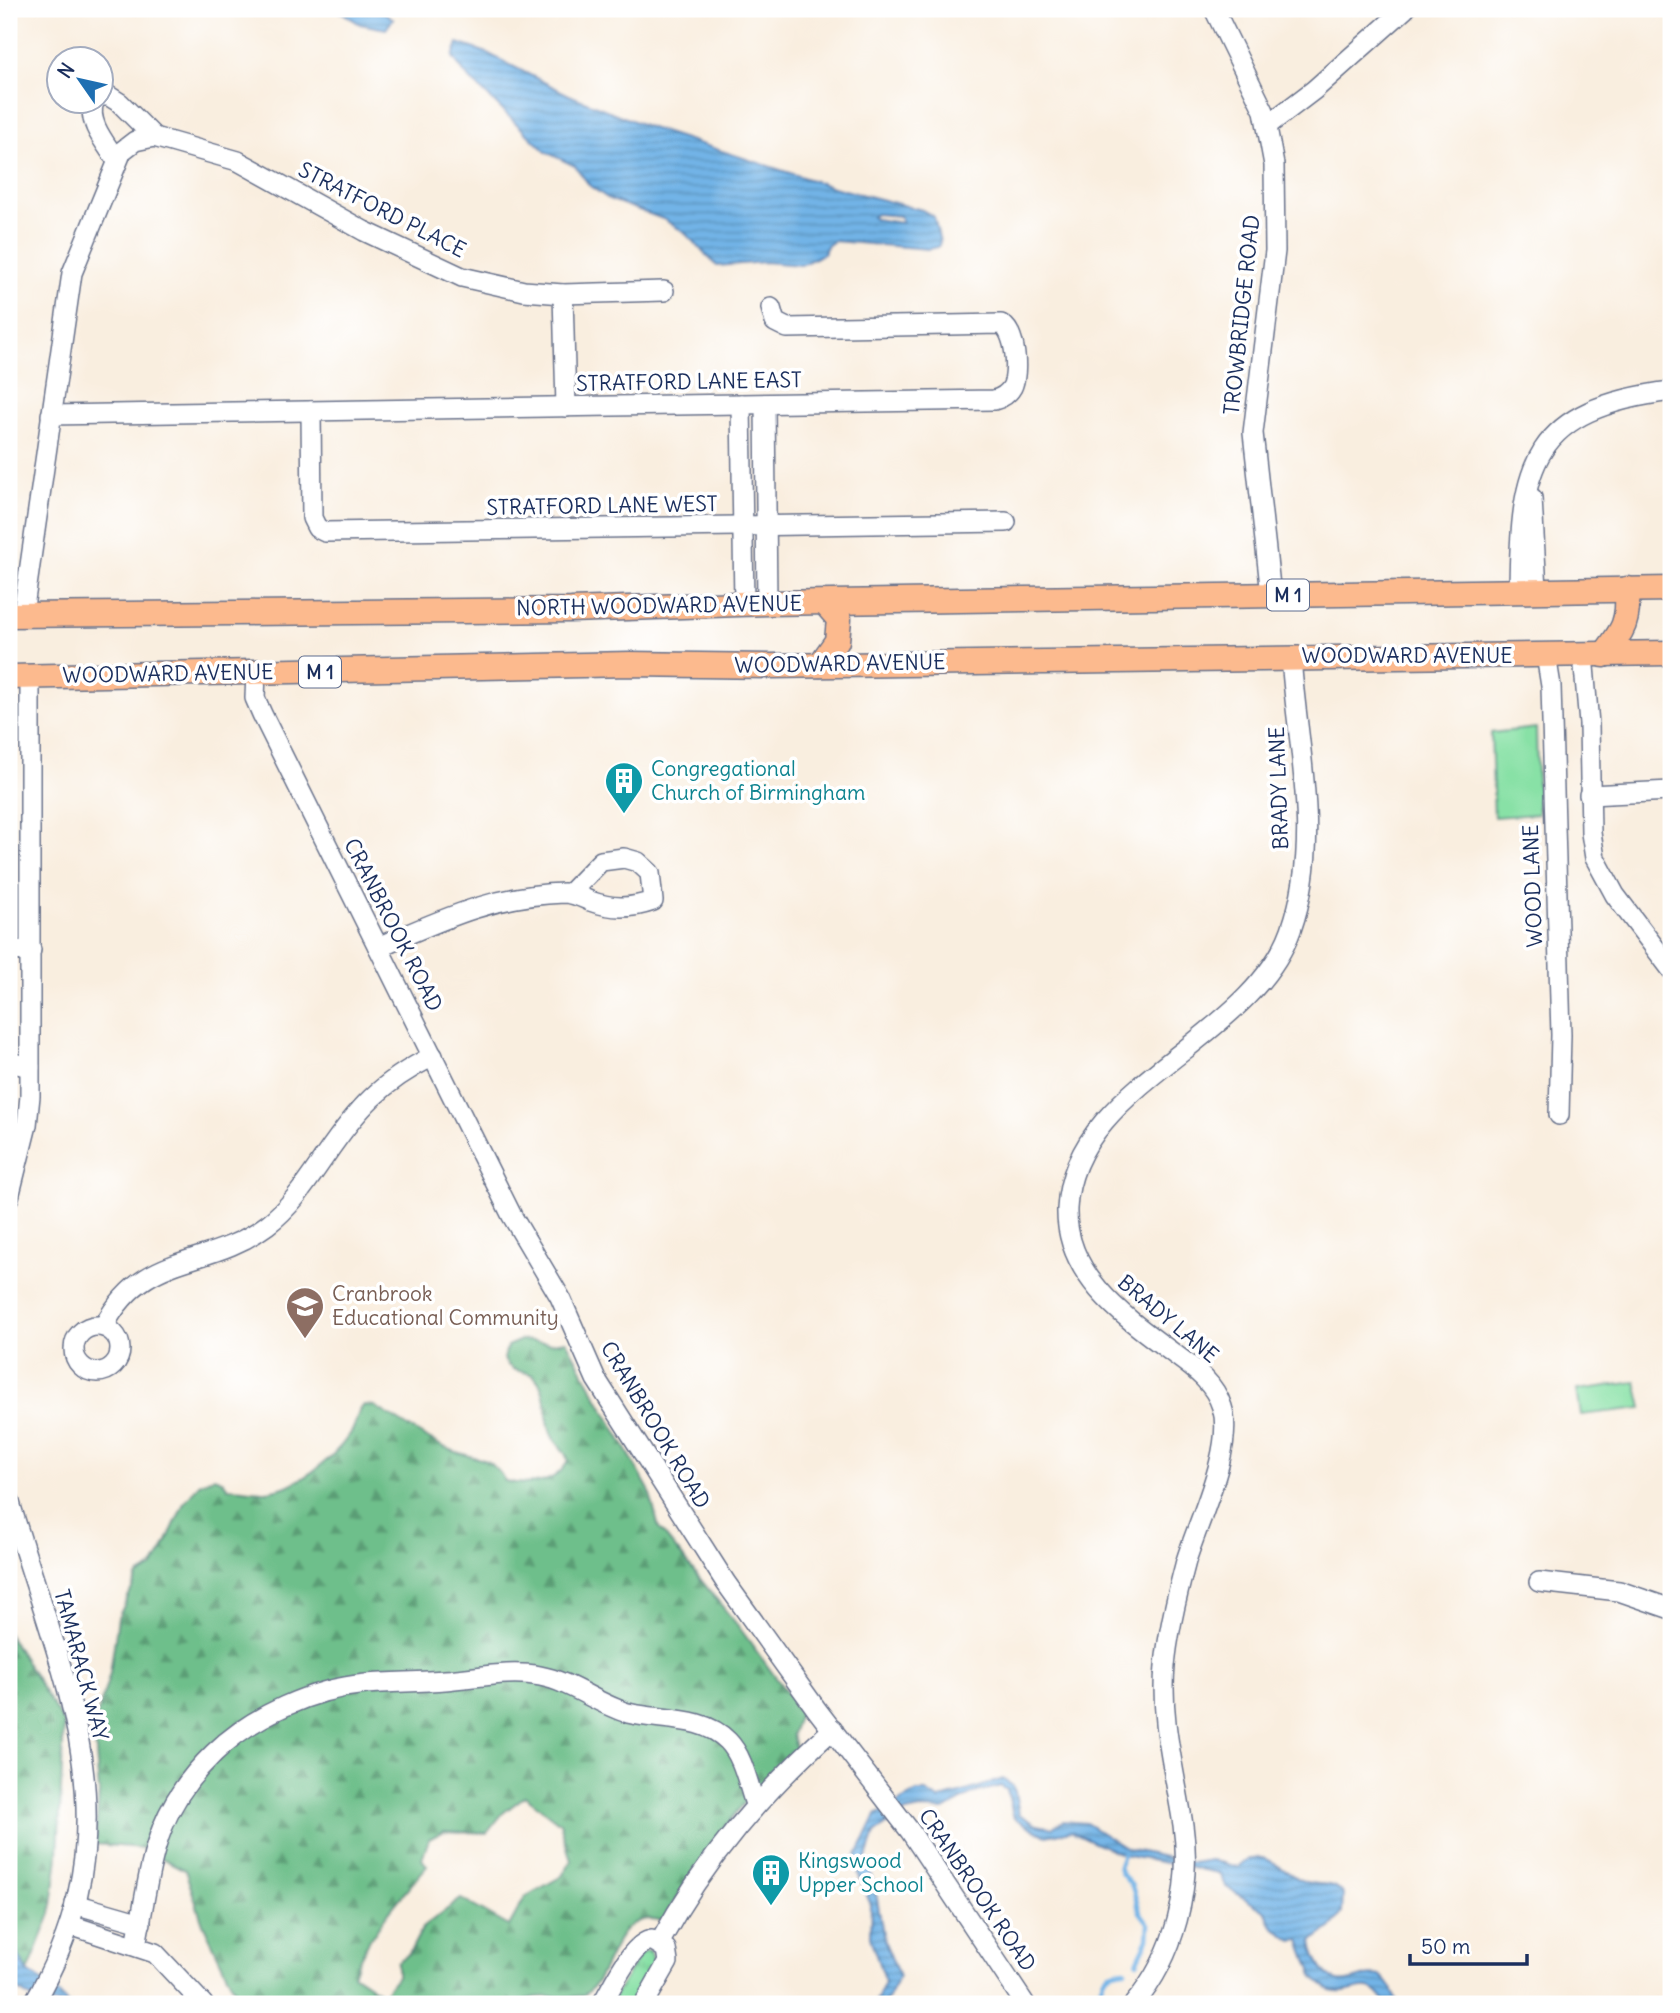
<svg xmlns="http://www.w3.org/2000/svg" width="1680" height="2013" font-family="Delius,sans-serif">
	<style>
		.grass { fill: url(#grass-tufts); stroke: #528882; stroke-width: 2 }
		.forest { fill: url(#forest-firs); stroke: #447774; stroke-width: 2; fill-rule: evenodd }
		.garden { fill: #88e1a6; stroke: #528882; stroke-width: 2 }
		.water { fill: url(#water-rules); stroke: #4672a2; stroke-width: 2; fill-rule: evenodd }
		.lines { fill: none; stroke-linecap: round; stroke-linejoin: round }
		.stream { stroke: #72b4e7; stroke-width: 4.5 }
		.minor-casing { stroke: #69728b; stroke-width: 22 }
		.major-casing { stroke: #69728b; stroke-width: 27 }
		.minor { stroke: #fff; stroke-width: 19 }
		.major { stroke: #fcba8e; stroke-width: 24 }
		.labels { text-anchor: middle; stroke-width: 7; stroke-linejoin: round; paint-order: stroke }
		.shield { fill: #fff; stroke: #5f6d8e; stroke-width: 2 }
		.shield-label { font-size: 19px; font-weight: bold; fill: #1b2f5e }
		.street-label { font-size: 21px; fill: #1b2f5e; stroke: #fff }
		.culture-label { font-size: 21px; fill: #0d838f; stroke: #fff; text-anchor: start }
		.education-label { font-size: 21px; fill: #785e54; stroke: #fff; text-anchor: start }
	</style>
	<defs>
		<pattern id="grass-tufts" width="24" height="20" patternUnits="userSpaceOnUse" patternTransform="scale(1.75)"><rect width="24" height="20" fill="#88e1a6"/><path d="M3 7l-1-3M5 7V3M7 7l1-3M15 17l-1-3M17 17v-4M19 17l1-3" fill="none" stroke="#75c191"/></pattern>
		<pattern id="forest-firs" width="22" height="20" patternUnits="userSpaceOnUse" patternTransform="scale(1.75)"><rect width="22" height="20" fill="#6ebf8b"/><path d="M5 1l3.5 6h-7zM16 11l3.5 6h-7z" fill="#5a9c75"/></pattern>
		<pattern id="water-rules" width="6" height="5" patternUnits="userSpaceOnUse" patternTransform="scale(1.75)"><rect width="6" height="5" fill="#72b4e7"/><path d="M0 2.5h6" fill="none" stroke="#5d93be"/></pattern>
	</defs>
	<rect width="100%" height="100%" fill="#fff"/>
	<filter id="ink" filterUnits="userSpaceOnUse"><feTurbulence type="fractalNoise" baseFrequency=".0143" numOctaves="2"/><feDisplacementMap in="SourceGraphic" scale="14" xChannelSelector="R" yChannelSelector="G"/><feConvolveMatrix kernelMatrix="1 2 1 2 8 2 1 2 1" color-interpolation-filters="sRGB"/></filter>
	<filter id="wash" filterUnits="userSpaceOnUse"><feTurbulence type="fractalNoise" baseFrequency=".00686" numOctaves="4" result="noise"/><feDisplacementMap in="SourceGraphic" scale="28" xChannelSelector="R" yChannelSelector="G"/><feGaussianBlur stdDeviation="1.57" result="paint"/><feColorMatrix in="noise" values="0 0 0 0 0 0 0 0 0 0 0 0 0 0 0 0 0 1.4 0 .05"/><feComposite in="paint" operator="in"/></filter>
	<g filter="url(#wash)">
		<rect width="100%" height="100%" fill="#f9eedf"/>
		<path class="grass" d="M649,1951L655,1963L631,2004H610L641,1953Z"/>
		<g class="forest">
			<path d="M521,1340L551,1343L566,1341L649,1490L659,1528L739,1627L800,1711L792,1734L796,1753C740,1797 699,1860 663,1921C615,1907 613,1969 588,1992C574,2004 541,1989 516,2004H241L203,1924L185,1870L142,1848L95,1844L99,1793L94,1726L110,1673L118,1618L138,1576L153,1567L163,1550L184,1503L199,1484L214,1477L222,1480L228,1488C240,1488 254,1491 266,1491C298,1488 332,1460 350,1434C357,1425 355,1414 364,1405L374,1406C399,1420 424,1439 451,1450C476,1461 489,1453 505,1481C530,1487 556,1484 568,1461C565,1449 559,1447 553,1438C544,1420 549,1394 536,1378C528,1368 513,1377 504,1359L507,1346ZM525,1796L560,1823L571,1861L562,1876L525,1897L509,1926L461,1899L423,1927L409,1954L397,1962V1976L383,1994L353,1974C368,1933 399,1899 427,1866L422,1859L429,1839L444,1831L487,1833L503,1813Z"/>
			<path d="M9,1635L64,1723L58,1856L51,1914L28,1972L9,1939Z"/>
		</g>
		<g class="garden">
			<path d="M1536,728L1538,814L1494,817L1491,733Z"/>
			<path d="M1636,1382L1642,1408L1581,1415L1577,1390Z"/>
		</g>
		<g class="water">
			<path d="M337,9H380L393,19L386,29L360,24Z"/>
			<path d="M458,43L487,53L569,95L651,128L833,187L922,210L934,217L940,242L938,247L929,249L834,241L827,246L823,254L801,265L765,262L717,266L684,232L663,219L609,199L590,186L575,166L546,152L467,76L453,57ZM876,214L900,216L903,223L875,219L872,217Z"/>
			<path d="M1003,1779L1014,1787L1019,1814L1037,1825L1052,1828L1063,1821L1086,1823L1127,1849L1193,1863L1211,1860L1238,1867C1261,1842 1282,1873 1303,1881C1318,1887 1332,1880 1343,1894L1342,1913L1332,1927L1312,1941C1314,1957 1326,1985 1347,1981C1359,1979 1368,1973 1381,1976L1392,1988L1398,2004H1386C1366,1972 1357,1998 1330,1991L1313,1976L1300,1940L1292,1941L1272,1926L1266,1912L1225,1886L1219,1873L1123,1855L1071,1831L1046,1836L1014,1818L1007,1790L1001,1786L974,1793L944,1810L921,1809L906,1812L875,1833L866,1861L875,1887L884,1940L899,1976L885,2004H875L885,1982L870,1937L871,1905L859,1876L856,1857L876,1815L917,1792H926L939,1800Z"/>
			<path d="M9,1939L28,1972L54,1989L68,2004H41L9,1985Z"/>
		</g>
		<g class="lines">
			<g class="stream">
				<path d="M1124,1852L1119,1866L1121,1873L1132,1886L1140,1912L1149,1924L1148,1939L1137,1962"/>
				<path d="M1095,2004C1105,1983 1096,1972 1125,1970"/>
			</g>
		</g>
	</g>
	<g filter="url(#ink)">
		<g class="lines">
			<defs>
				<g id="minor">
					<path d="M1214,9L1264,111L1274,165L1275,251L1253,433L1271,595"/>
					<path d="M102,96H109L120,103L154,137L238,161L364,231L462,277L524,291L563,294L664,291"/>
					<path d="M94,102C86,122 107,145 117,161"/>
					<path d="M1268,125L1314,90L1405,9"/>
					<path d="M563,294L566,407"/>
					<path d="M741,404L744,604"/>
					<path d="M765,404L767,603"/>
					<path d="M311,411L312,518L317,528L325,532L1006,522"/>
					<path d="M51,415L994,400C1002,398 1008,394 1012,387C1019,373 1016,331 1001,324L787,328L775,322L771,308"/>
					<path d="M1532,498L1537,590"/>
					<path d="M1519,591C1520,463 1532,409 1671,391"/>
					<path d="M23,614L72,273L122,151L135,141L154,137"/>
					<path d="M1546,655L1551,686L1561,1035L1559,1115"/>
					<path d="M1583,655L1589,724L1591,833L1595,858L1615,895L1671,969"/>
					<path d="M256,673L255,698L262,714L512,1216L560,1297L596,1379L726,1583L817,1710L910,1831L1025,2004"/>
					<path d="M1589,795L1671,791"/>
					<path d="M378,947C443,919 493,895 564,893C573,893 581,897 590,901C612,909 630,909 653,901L650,873L638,862L624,858L601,861L570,893"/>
					<path d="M9,951L31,950"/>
					<path d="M9,1062L30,1067"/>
					<path d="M9,1197L27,1125L30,1096V676"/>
					<circle cx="97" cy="1349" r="23"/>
					<path d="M104,1326C145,1248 206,1271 267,1225C292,1206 307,1182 325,1156C358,1108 380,1083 433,1056"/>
					<path d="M9,1499C61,1680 140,1822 33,2004"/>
					<path d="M1539,1582L1619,1591L1671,1609"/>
					<path d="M75,1904L141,1923"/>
					<path d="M70,1925L155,1953L203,2004"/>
					<path d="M660,1942C705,1859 763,1792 833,1729"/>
					<path d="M136,1945C152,1865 151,1814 214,1753C252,1716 312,1689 366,1684C392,1682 419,1682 445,1680C476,1678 509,1670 540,1676C572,1682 597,1704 628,1713C660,1721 703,1715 728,1741C743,1756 748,1784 755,1804"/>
					<path d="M602,2004C612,1987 632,1942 652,1940L666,1949L668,1962L644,2004"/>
					<path d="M1134,2004C1175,1956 1192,1887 1183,1825C1175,1771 1160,1721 1165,1666C1168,1631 1177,1595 1186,1561C1198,1521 1235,1447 1222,1407C1215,1384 1195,1369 1177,1356C1129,1320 1065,1278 1067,1209C1072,1084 1251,1042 1291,930C1323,839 1297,748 1291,657"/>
				</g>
				<g id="major">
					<path d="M9,615L571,610L767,603L1671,589"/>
					<path d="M1604,655C1624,629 1629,622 1627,589"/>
					<path d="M820,665L837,641L839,619L825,603"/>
					<path d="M9,677L630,664L770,666L1671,653"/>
				</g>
			</defs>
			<use href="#minor" class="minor-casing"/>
			<use href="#major" class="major-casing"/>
			<use href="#minor" class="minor"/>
			<use href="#major" class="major"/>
		</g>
	</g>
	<defs>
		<symbol id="building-pin" viewBox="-11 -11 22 30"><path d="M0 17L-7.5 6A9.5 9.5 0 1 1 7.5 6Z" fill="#0f9aa8" stroke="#fff"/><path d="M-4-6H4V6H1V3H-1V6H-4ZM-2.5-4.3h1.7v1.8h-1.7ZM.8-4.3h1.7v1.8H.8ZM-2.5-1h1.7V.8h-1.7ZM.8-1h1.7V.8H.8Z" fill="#fff"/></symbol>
		<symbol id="school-pin" viewBox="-11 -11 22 30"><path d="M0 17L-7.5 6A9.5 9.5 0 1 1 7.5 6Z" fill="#8d6e63" stroke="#fff"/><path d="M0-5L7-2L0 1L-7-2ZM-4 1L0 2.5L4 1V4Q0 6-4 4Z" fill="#fff"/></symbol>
	</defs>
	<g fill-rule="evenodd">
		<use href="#building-pin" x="602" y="759" width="44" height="60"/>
		<use href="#school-pin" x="283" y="1284" width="44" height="60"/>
		<use href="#building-pin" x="749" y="1851" width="44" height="60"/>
	</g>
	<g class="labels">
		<g class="shield">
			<rect x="1267" y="579.5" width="42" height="31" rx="5"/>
			<rect x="299" y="656.5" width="42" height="31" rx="5"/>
		</g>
		<g class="shield-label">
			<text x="1288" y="602">M 1</text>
			<text x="320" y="679">M 1</text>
		</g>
		<g class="street-label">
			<text transform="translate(382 210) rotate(27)" y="7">STRATFORD PLACE</text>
			<text transform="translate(1242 315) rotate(-84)" y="7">TROWBRIDGE ROAD</text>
			<text transform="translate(689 382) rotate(-1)" y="7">STRATFORD LANE EAST</text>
			<text transform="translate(602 506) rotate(-1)" y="7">STRATFORD LANE WEST</text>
			<text transform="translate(659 606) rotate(-1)" y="7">NORTH WOODWARD AVENUE</text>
			<text x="1407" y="663">WOODWARD AVENUE</text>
			<text transform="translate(840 664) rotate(-1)" y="7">WOODWARD AVENUE</text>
			<text transform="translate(168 674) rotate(-1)" y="7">WOODWARD AVENUE</text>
			<text transform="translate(1279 788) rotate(-92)" y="7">BRADY LANE</text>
			<text transform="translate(1533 886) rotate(-92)" y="7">WOOD LANE</text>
			<text transform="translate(393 925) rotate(63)" y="7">CRANBROOK ROAD</text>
			<text transform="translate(1168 1319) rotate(40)" y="7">BRADY LANE</text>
			<text transform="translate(655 1425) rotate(59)" y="7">CRANBROOK ROAD</text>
			<text transform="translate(81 1665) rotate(75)" y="7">TAMARACK WAY</text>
			<text transform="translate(977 1890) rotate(56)" y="7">CRANBROOK ROAD</text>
		</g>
		<g class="culture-label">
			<text x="651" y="776">Congregational<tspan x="651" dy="24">Church of Birmingham</tspan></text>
			<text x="798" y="1868">Kingswood<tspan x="798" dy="24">Upper School</tspan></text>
		</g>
		<g class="education-label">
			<text x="332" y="1301">Cranbrook<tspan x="332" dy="24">Educational Community</tspan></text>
		</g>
	</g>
	<rect width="1680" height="2013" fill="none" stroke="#fff" stroke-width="35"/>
	<g transform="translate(80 80) rotate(304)"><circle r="33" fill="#ffffff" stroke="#a4acbf" stroke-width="2"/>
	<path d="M0-5L12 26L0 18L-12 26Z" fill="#1f6fb2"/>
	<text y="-10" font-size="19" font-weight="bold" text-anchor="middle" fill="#1b2f5e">N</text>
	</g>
	<path d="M1410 1954v10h117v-10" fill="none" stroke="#1b2f5e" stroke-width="3.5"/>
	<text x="1421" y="1954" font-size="21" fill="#1b2f5e" stroke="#ffffff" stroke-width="5" paint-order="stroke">50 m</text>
</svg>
